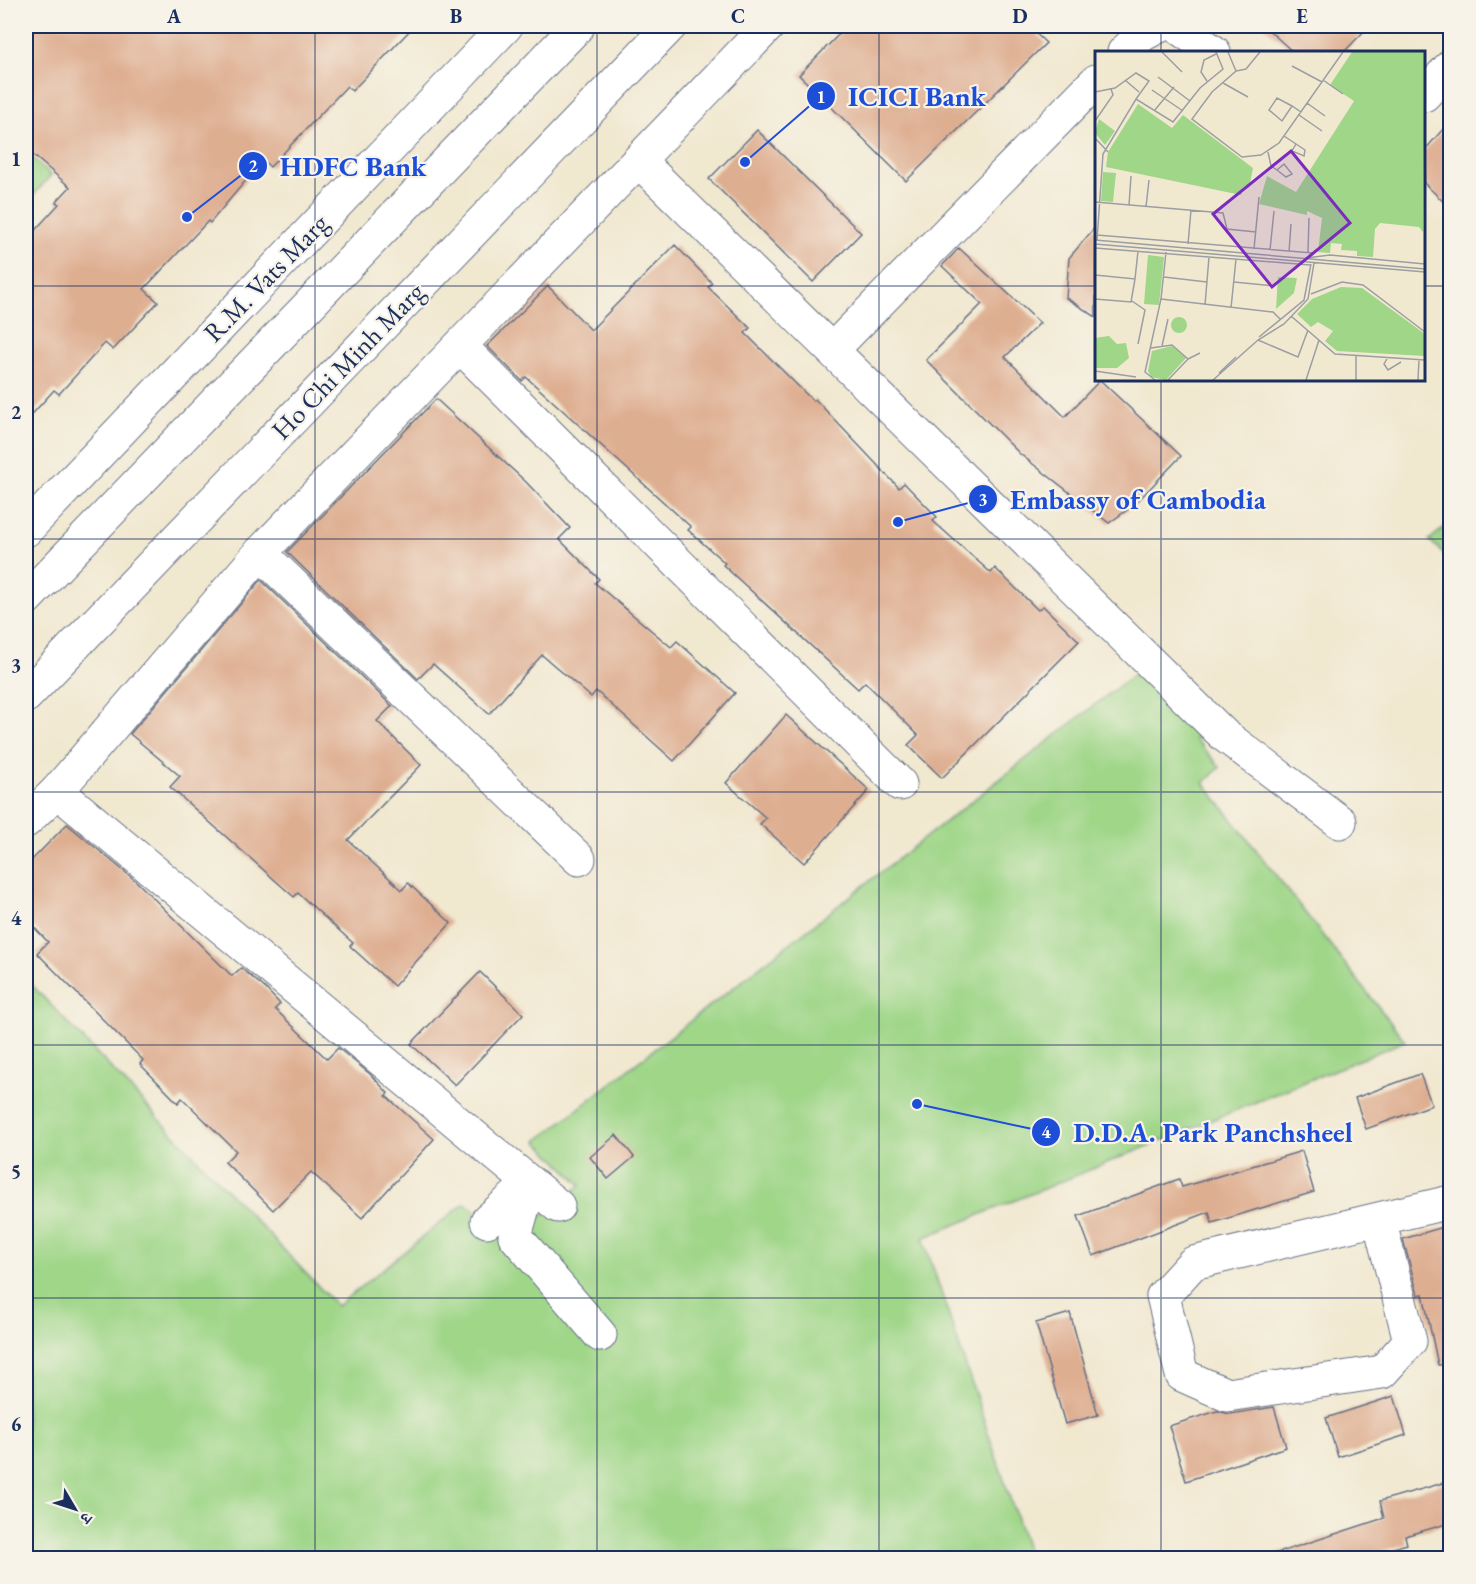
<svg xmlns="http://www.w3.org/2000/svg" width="1476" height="1584" font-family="'EB Garamond','Noto Serif Devanagari',serif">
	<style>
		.green { fill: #9fd688; stroke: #5d8273; stroke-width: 1.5 }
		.building { fill: #deae91 }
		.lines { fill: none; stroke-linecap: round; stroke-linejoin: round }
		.minor-casing { stroke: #667086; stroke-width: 35 }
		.major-casing { stroke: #667086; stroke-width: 35 }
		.minor { stroke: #fff; stroke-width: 33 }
		.major { stroke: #fff; stroke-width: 33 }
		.grid { fill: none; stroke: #1b2f5e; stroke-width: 1.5; stroke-opacity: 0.55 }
		.labels { text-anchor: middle; stroke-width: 4.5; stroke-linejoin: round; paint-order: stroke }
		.street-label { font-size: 27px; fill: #1b2f5e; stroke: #f7f3e8 }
		.inset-road { fill: none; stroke: #9b9ea2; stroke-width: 1.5 }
		.view { fill: #7b2cbf; fill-opacity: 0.15; stroke: #7b2cbf; stroke-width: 3 }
		.inset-edge { fill: none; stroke: #1b2f5e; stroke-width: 3 }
		.leader { fill: none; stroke: #1d4ed8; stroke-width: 2 }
		.callout-dot { fill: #1d4ed8; stroke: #f7f3e8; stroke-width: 2 }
		.mark-label { font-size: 18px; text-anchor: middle; font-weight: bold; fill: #fff }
		.callout-label { font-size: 28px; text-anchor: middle; font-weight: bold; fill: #1d4ed8; stroke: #f7f3e8; stroke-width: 4.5; stroke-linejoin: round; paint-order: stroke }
		.neatline { fill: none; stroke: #1b2f5e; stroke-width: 2 }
		.grid-label { font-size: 20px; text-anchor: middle; font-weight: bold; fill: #1b2f5e }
	</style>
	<rect width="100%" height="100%" fill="#f7f3e8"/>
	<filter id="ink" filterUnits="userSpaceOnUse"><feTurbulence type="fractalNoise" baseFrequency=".0167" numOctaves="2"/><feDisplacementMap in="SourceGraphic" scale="12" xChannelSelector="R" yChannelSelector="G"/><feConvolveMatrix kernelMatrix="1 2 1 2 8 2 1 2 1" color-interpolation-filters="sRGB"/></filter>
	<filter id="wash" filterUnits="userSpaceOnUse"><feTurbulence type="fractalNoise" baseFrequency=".008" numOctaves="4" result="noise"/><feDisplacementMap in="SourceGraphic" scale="24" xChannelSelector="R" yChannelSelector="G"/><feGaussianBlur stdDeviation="1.35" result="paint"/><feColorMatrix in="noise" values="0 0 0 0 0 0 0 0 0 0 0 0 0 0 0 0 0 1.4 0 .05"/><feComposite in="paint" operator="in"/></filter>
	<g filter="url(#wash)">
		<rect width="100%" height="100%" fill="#f1e8d0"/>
		<g class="green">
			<path d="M26,152L51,175L26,204Z"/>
			<path d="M1450,523V559L1429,540Z"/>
			<path d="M1137,672L1201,730L1195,739L1220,767L1204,783L1405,1041L923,1238L1030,1558H26V979L337,1306L465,1203L487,1221L515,1236L581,1185L537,1141Z"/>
		</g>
		<g id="blocks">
			<g class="building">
				<path d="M33,26H414L352,91L347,86L270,167L263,160L210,223L208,221L144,289L158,302L113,350L105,343L59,394L54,390L26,421V240L59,204L56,202L70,187L26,149V33Z"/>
				<path d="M847,26H1028L1046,43L906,181L799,75Z"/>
				<path d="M1264,26H1369L1344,52H1293Z"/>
				<path d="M1450,121V208L1424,183V151Z"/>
				<path d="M757,130L861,233L813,282L709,179Z"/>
				<path d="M1096,226V317L1066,298L1069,258Z"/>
				<path d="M675,245L712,283L708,287L750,328L745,333L813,401L815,399L899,488L904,483L937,517L933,521L991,573L995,568L1038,610L1043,606L1079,641L942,778L908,745L918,735L865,682L858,689L723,565L725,563L688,530L691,527L526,377L522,381L487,346L548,286L591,330Z"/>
				<path d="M959,248L1040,323L1005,357L1065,417L1100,380L1181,456L1134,505L1109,523L1020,454L926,360L982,304L942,266Z"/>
				<path d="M436,399L526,482L570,528L559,539L599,579L595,583L671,647L677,641L735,693L674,761L596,691L591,697L542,655L489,714L433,664L418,679L287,552Z"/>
				<path d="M261,580L392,706L377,721L421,765L348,840L402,890L408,883L451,923L394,986L350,946L353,943L298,893L294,897L170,787L180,776L130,734Z"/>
				<path d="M786,715L869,790L804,863L760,824L766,818L726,783Z"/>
				<path d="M67,824L136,881L232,976L241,968L266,989L280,1004L275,1009L327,1059L338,1048L370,1074L388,1093L386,1096L434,1139L362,1218L311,1172L273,1210L225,1162L236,1151L182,1098L178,1103L140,1064L143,1060L37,953L48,942L26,919V866Z"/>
				<path d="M480,972L523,1014L455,1085L411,1044Z"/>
				<path d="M1420,1074L1432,1105L1366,1129L1355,1098Z"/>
				<path d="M616,1135L634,1157L608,1179L590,1157Z"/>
				<path d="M1302,1151L1314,1192L1212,1223L1209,1212L1093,1256L1078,1216L1179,1179L1182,1187Z"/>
				<path d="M1450,1225V1364L1438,1365L1423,1294L1418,1295L1403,1239Z"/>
				<path d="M1070,1313L1098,1415L1065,1424L1036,1323Z"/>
				<path d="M1394,1396L1406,1435L1338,1457L1326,1418Z"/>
				<path d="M1274,1407L1286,1447L1186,1481L1169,1426L1217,1411L1230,1414Z"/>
				<path d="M1450,1481V1523L1405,1536L1407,1544L1359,1558H1277V1553L1384,1518L1380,1501Z"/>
			</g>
		</g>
	</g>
	<g filter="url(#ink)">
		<use href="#blocks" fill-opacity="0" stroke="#667086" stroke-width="1.5"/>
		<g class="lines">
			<defs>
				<g id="minor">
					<path d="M1176,26L1214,52"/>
					<path d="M1124,52L1142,35L1159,26"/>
					<path d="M1424,95L1450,67"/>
					<path d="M639,161L1224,735L1340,822"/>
					<path d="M460,346L900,784"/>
					<path d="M833,349L1096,81"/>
					<path d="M26,530L506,26"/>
					<path d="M260,553L579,859"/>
					<path d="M57,791L558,1206"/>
					<path d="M26,821L57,791L260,553L768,26"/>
					<path d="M530,1183L515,1236L600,1335"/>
					<path d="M1379,1219L1410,1341L1382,1372L1227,1395L1182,1375L1163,1296L1193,1263L1450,1202"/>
					<path d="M487,1221L530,1183"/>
				</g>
				<g id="major">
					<path d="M26,599L578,26"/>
					<path d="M26,696L670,26"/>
				</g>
			</defs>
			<use href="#minor" class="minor-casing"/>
			<use href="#major" class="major-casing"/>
			<use href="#minor" class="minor"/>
			<use href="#major" class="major"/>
		</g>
	</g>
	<path class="grid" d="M315,26V1558M597,26V1558M879,26V1558M1161,26V52M26,286H1096M1424,286H1450M1161,380V1558M26,539H1450M26,792H1450M26,1045H1450M26,1298H1450"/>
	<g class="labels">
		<g class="street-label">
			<text transform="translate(266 278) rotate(-46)" y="9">R.M. Vats Marg</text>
			<text transform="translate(348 361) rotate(-46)" y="9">Ho Chi Minh Marg</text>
		</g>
	</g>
	<g transform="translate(1095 51)">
		<rect width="330" height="330" fill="#f1e8d0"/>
		<path d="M257,1H330L328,181L324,176L285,172L280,178L278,206L262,205V200L246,199L247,193L236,192L235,202L223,201L227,167L212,160V164L164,153L172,125L201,141L259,50L235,34ZM43,53L77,77L88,64L158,117L154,137L148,136L146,144L11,116L13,101ZM4,68L20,80L10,94L0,82ZM8,121L21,122L18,151L6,150ZM53,204L69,206L64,254L49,253ZM183,226L202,227L199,242L181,258ZM246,236L267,237L330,283V305L242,300L230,290L238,280L223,271L216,276L202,263L217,248ZM76 274a8 8 0 1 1 16 0a8 8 0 1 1-16 0ZM14,285L22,293L31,292L34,307L22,317H0V287ZM77,295L91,307L71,329L56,326L53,320L57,300Z" fill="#9fd688"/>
		<path class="inset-road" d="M67,1L87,21M133,1L141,20L117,41L97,68L147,106L166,104L184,92L248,1M197,15L227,31M141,20L151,18L165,1M63,26L95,50M30,29L44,41M228,29L248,43M112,30L106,21L109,9L121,3M128,32L153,46M57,39L88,60M0,41L20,37L41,22L54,30L41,48M212,52L230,65M197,55L187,70L174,59L182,47L197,55L206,61M59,60L79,36M204,64L227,80M0,70L18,44L16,38M189,85L210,99L209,105L197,100L201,93M0,87L13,101M173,101L176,115L182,119L191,126L197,123L189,113L182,119M0,151L128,162L132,178L161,181M34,154L36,125M51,156L54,129M2,184L218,202M0,189L330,218M2,189L8,103L41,48L78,71L105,37L128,18L121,1M0,193L330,221M93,193L96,159M0,197L215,214M159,198L164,146M175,199L179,160M194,201L196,173M213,201L214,167M211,207L235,204L330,213M0,224L40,228L43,200M69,226L112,231M139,231L180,235M216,243L247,231L268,234L330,281M0,248L36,251L40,228M66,248L178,261L186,269M37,250L50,259L43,293M110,254L114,206M136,257L141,208M196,265L240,303L330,309M164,286L209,249L216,213M163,289L203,306L213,279M67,295L73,268M56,297L77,294L93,308L105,302M293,306L289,313L293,319L306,311M0,320L41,326M124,322L141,306M60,329L50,321L66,248L71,201M73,329L93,308M118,329L163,289L189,273L213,248L219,212M211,329L224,289M261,329V305M323,329L324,308"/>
		<path class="view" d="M196,100L255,172L177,236L118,163Z"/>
		<rect width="330" height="330" class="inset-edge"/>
	</g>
	<path class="leader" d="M745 162L821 96M187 217L253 166M898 522L983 499M917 1104L1046 1132"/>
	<g class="callout-dot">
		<circle cx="745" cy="162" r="6"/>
		<circle cx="187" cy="217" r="6"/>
		<circle cx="898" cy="522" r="6"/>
		<circle cx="917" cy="1104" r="6"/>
		<circle cx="821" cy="96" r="15"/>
		<circle cx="253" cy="166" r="15"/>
		<circle cx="983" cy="499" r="15"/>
		<circle cx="1046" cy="1132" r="15"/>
	</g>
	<g class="mark-label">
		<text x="821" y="103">1</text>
		<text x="253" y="172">2</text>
		<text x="983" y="506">3</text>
		<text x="1046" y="1138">4</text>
	</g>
	<g class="callout-label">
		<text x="917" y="106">ICICI Bank</text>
		<text x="353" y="176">HDFC Bank</text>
		<text x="1138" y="509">Embassy of Cambodia</text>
		<text x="1213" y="1142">D.D.A. Park Panchsheel</text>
	</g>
	<rect width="1476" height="1584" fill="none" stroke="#f7f3e8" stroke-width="66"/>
	<g transform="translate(75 1509) rotate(129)" stroke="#f7f3e8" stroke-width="4.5" paint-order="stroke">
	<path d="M0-4.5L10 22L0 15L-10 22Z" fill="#1b2f5e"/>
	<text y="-9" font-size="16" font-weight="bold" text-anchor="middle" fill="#1b2f5e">उ</text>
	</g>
	<rect x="33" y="33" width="1410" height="1518" class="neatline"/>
	<g class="grid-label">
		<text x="174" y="23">A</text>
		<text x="456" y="23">B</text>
		<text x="738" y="23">C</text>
		<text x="1020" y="23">D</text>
		<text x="1302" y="23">E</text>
		<text x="16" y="166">1</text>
		<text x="16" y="419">2</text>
		<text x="16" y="672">3</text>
		<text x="16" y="925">4</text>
		<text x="16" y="1178">5</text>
		<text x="16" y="1431">6</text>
	</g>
</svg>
